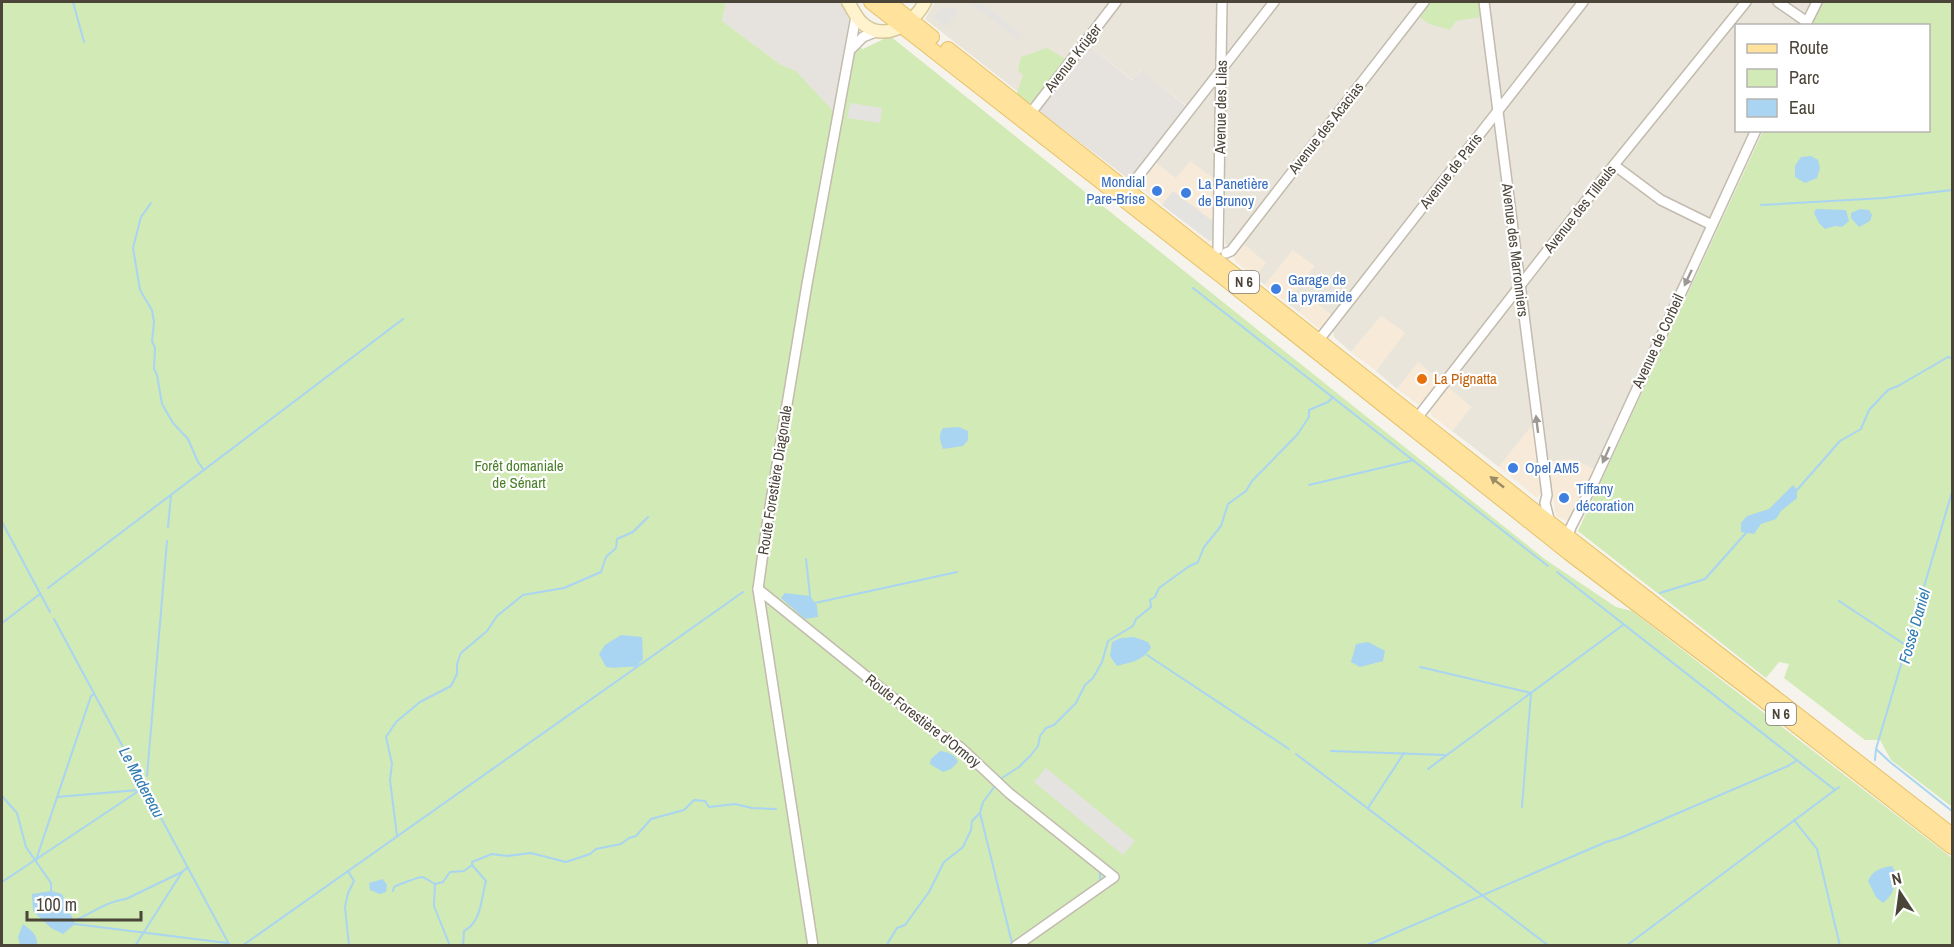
<svg xmlns="http://www.w3.org/2000/svg" width="1954" height="947" font-family="'Archivo Narrow',sans-serif">
	<style>
		.residential { fill: #eae5da }
		.commercial { fill: #f7ead8 }
		.industrial { fill: #e6e2dd }
		.green { fill: #d2eab5 }
		.parking { fill: #e5e3e0 }
		.water { fill: #a9d4f2 }
		.lines { fill: none; stroke-linecap: round; stroke-linejoin: round }
		.stream { stroke: #a9d4f2; stroke-width: 2 }
		.minor-casing { stroke: #c2bbae; stroke-width: 12 }
		.secondary-casing { stroke: #d6c79b; stroke-width: 15 }
		.primary-casing { stroke: #e6c16a; stroke-width: 16 }
		.minor { stroke: #fff; stroke-width: 9 }
		.secondary { stroke: #fff3cd; stroke-width: 12 }
		.primary { stroke: #ffe39c; stroke-width: 14 }
		.oneway { fill: #9c9892 }
		.oneway2 { fill: #9c8c66 }
		.shop-dot { fill: #3f7fe0; stroke: #fff; stroke-width: 2 }
		.food-dot { fill: #e8710a; stroke: #fff; stroke-width: 2 }
		.labels { text-anchor: middle; stroke-width: 4.5; stroke-linejoin: round; paint-order: stroke }
		.shield { fill: #fff; stroke: #817c74; stroke-width: 1.5 }
		.shield-label { font-size: 14px; font-weight: bold; fill: #4b4439 }
		.street-label { font-size: 15px; fill: #4b4439; stroke: #fff }
		.shop-label { font-size: 15px; fill: #366cbe; stroke: #fff; text-anchor: start }
		.food-label { font-size: 15px; fill: #c56008; stroke: #fff; text-anchor: start }
		.park-label { font-size: 15px; fill: #4a7f2a; stroke: #fff }
		.water-label { font-size: 16px; font-style: italic; fill: #2e7ab2; stroke: #fff }
	</style>
	<rect width="100%" height="100%" fill="#f6f3ec"/>
	<path class="residential" d="M935,2H1822L1811,21L1813,25L1736,26V130L1760,131L1667,329L1594,469L1571,459L1547,462L1542,431L1530,428L1499,467L1452,431L1471,407L1419,363L1397,389L1376,371L1404,332L1381,316L1351,352L1334,337L1333,331L1340,322L1310,298L1299,312L1287,303L1314,266L1293,250L1265,285L1254,277L1265,262L1235,239L1228,246L1225,244L1224,182L1215,179H1176L1156,163L1195,112L1140,70L1134,81L1089,46L1098,33L1089,28L1037,96L1030,101L925,19Z"/>
	<g class="commercial">
		<path d="M1190,161L1215,179L1213,240L1209,242L1139,186L1156,163L1176,178Z"/>
		<path d="M1244,244L1266,263L1254,277L1235,261L1234,256Z"/>
		<path d="M1293,250L1314,266L1287,303L1265,285Z"/>
		<path d="M1310,298L1332,315L1323,328H1318L1299,312Z"/>
		<path d="M1381,316L1405,333L1376,371L1351,352Z"/>
		<path d="M1418,362L1440,381L1424,403L1418,404L1397,389Z"/>
		<path d="M1448,387L1471,407L1452,431L1432,416L1430,412Z"/>
		<path d="M1530,428L1532,429L1541,493L1537,498L1499,467Z"/>
		<path d="M1571,459L1594,469L1568,522L1556,516L1547,462Z"/>
	</g>
	<g class="industrial">
		<path d="M726,2H839L844,7L849,19L834,113L796,71L781,65L722,21Z"/>
		<path d="M1089,46L1133,81L1141,70L1186,106L1131,177H1126L1039,111Z"/>
	</g>
	<g class="green">
		<path d="M2,2H726L722,21L781,65L796,71L834,112L847,41L863,49L890,36L1546,560L1616,607L1632,611L1952,858V946H2Z"/>
		<path d="M1429,2H1478L1480,17L1456,21L1450,30L1429,24L1419,16Z"/>
		<path d="M1822,2H1952V807L1891,760L1880,740H1865L1784,678L1789,664L1779,662L1766,678L1578,531L1763,131L1928,130V26L1812,25Z"/>
		<path d="M1047,48L1064,58L1065,64L1051,89L1028,104L1019,98L1017,93L1023,75L1018,71L1021,57Z"/>
	</g>
	<g class="parking">
		<path d="M968,2H980L1022,35L1019,40Z"/>
		<path d="M940,8H954L958,13L946,27L933,18Z"/>
		<path d="M850,103L882,108L880,123L847,118Z"/>
		<path d="M1173,191L1214,222L1213,239L1210,241L1162,205Z"/>
		<path d="M1046,768L1135,841L1123,855L1034,782Z"/>
	</g>
	<g class="water">
		<path d="M1811,156L1818,160L1820,168L1817,178L1805,183L1795,177V166L1801,157Z"/>
		<path d="M1816,209L1846,210L1849,221L1842,227L1835,226L1825,229L1819,223L1814,213Z"/>
		<path d="M1860,209L1869,210L1872,215L1870,221L1859,227L1851,218V213Z"/>
		<path d="M959,427L968,431V440L963,446L943,449C940,441 938,435 943,428Z"/>
		<path d="M1793,485L1797,490V498L1781,511L1776,519L1761,524L1754,534L1741,532V523L1747,516L1769,509Z"/>
		<path d="M785,593L810,596L817,606L818,617L805,619L781,598Z"/>
		<path d="M621,635L642,637L643,659L636,667C625,666 616,669 606,667L599,654L605,645Z"/>
		<path d="M1134,637L1148,642L1151,647C1144,661 1131,662 1117,666L1110,656L1112,642L1121,638Z"/>
		<path d="M1368,642L1385,651L1383,661L1360,667L1351,662L1356,644Z"/>
		<path d="M940,751C948,752 955,754 958,762L951,769L943,772L930,764L931,759Z"/>
		<path d="M1892,866L1897,875C1895,887 1893,895 1883,903L1876,897L1868,881C1873,870 1880,868 1892,866Z"/>
		<path d="M383,879L387,885L386,892L380,894L370,890L369,883Z"/>
		<path d="M51,891L62,894L75,924L63,934L51,928L33,911L32,894Z"/>
		<path d="M23,924C31,930 38,935 37,945H20L18,937Z"/>
	</g>
	<g class="lines">
		<g class="stream">
			<path d="M73,2L84,42"/>
			<path d="M151,203L141,217L133,248L140,290L152,310L154,322L152,341L155,348L154,369L157,375L162,404L173,423L188,439L198,462L204,470"/>
			<path d="M1761,205L1884,198L1952,190"/>
			<path d="M1193,288L1548,566"/>
			<path d="M1309,485L1414,460"/>
			<path d="M1797,490L1840,441L1861,429L1869,410L1888,390L1898,386L1948,357L1952,358"/>
			<path d="M2,522L50,612"/>
			<path d="M168,527L171,495"/>
			<path d="M806,559L810,596"/>
			<path d="M1557,572L1835,790"/>
			<path d="M48,588L403,319"/>
			<path d="M1660,593L1705,579L1746,533"/>
			<path d="M1839,601L1907,646"/>
			<path d="M815,603L957,572"/>
			<path d="M54,619L230,946"/>
			<path d="M2,623L40,594"/>
			<path d="M1147,655L1289,749"/>
			<path d="M1420,667L1531,693L1522,807"/>
			<path d="M1876,749L1890,762L1952,811"/>
			<path d="M1331,751L1445,755"/>
			<path d="M1296,754L1549,946"/>
			<path d="M1875,760L1876,749L1952,492"/>
			<path d="M1428,769L1623,625"/>
			<path d="M147,776L167,541"/>
			<path d="M1002,778L1019,767L1031,755L1038,746L1040,736L1046,728L1054,725L1076,703L1085,685L1093,678L1102,662L1108,641L1133,626L1136,619L1151,607L1150,600L1155,597L1159,588L1188,567L1198,562L1204,547L1221,526L1228,504L1246,491L1252,481L1297,435L1309,417V410L1328,402L1333,397"/>
			<path d="M2,796L17,813L26,847L51,883V891"/>
			<path d="M57,797L138,790"/>
			<path d="M1368,808L1404,753"/>
			<path d="M980,813L1012,943"/>
			<path d="M1794,820L1817,849L1840,946"/>
			<path d="M397,836L390,780L392,764L386,737L396,722L420,702L451,686L457,674V664L461,653L487,631L497,616L523,595L564,588L601,572L606,557L616,548L617,539L633,532L648,517"/>
			<path d="M36,860L91,696L94,694"/>
			<path d="M348,871L354,881L348,893L345,907L349,946"/>
			<path d="M2,882L143,788"/>
			<path d="M435,884L443,882L450,872L464,871L472,865V862L492,854L507,856L531,853L566,862L590,854L596,849L621,844L629,838L636,836L651,819L684,810L694,800L705,801L709,807L735,804L752,808L776,809"/>
			<path d="M393,891L394,887C397,885 419,877 422,877C426,878 431,882 435,884L434,906L450,946"/>
			<path d="M74,921C91,914 107,901 126,899L182,872"/>
			<path d="M75,924L227,943"/>
			<path d="M135,946L182,872L187,868"/>
			<path d="M242,946L743,592"/>
			<path d="M463,946L464,931C482,922 481,898 486,881L472,865"/>
			<path d="M886,946L897,928L905,925L929,892L944,862L963,847L971,830L972,821L980,813L983,802L995,786"/>
			<path d="M1008,946L1100,881V872"/>
			<path d="M1365,946L1606,842L1620,838L1788,766L1797,760"/>
			<path d="M1626,946L1839,787"/>
		</g>
		<defs>
			<g id="minor">
				<path d="M1484,2L1547,495L1545,503L1550,523"/>
				<path d="M1778,2L1807,22"/>
				<path d="M1805,26L1817,2"/>
				<path d="M852,48L863,37L878,31"/>
				<path d="M1030,114L1116,2"/>
				<path d="M1614,165L1661,200L1712,225"/>
				<path d="M1126,190L1133,183L1274,2"/>
				<path d="M1218,249L1222,2"/>
				<path d="M1226,253L1231,251L1424,2"/>
				<path d="M1318,341L1583,2"/>
				<path d="M1417,418L1614,165L1746,2"/>
				<path d="M1567,539L1571,527L1595,480L1756,130"/>
				<path d="M758,589L934,731L960,747L1009,793L1114,877L1016,946"/>
				<path d="M813,946L758,589L766,531L807,284L856,16"/>
			</g>
			<path id="secondary" d="M848,2C852,8 856,17 861,22C883,44 914,24 925,2"/>
			<g id="primary">
				<path d="M871,2L1224,278L1569,553L1761,698L1952,847"/>
				<path d="M888,2L932,37"/>
				<path d="M948,49L1532,509L1952,835"/>
			</g>
		</defs>
		<use href="#minor" class="minor-casing"/>
		<use href="#secondary" class="secondary-casing"/>
		<use href="#primary" class="primary-casing"/>
		<use href="#minor" class="minor"/>
		<use href="#secondary" class="secondary"/>
		<use href="#primary" class="primary"/>
	</g>
	<defs><path id="oneway-solid" d="M-6-.8H1V-3.2L6.5 0L1 3.2V.8H-6Z" transform="scale(1.5)"/></defs>
	<g class="oneway">
		<use href="#oneway-solid" transform="translate(1688 278) rotate(115)"/>
		<use href="#oneway-solid" transform="translate(1537 424) rotate(-97)"/>
		<use href="#oneway-solid" transform="translate(1606 455) rotate(114)"/>
	</g>
	<use class="oneway2" href="#oneway-solid" transform="translate(1497 482) rotate(-142)"/>
	<g class="shop-dot">
		<circle cx="1157" cy="191" r="6"/>
		<circle cx="1186" cy="193" r="6"/>
		<circle cx="1276" cy="289" r="6"/>
		<circle cx="1513" cy="468" r="6"/>
		<circle cx="1564" cy="498" r="6"/>
	</g>
	<circle class="food-dot" cx="1422" cy="379" r="6"/>
	<g class="labels">
		<g class="shield">
			<rect x="1229" y="271" width="30" height="22" rx="4.5"/>
			<rect x="1766" y="703" width="30" height="22" rx="4.5"/>
		</g>
		<g class="shield-label">
			<text x="1244" y="287">N 6</text>
			<text x="1781" y="719">N 6</text>
		</g>
		<g class="street-label">
			<text transform="translate(1073 58) rotate(-52)" y="5">Avenue Krüger</text>
			<text transform="translate(1221 107) rotate(-89)" y="5">Avenue des Lilas</text>
			<text transform="translate(1326 128) rotate(-52)" y="5">Avenue des Acacias</text>
			<text transform="translate(1451 171) rotate(-52)" y="5">Avenue de Paris</text>
			<text transform="translate(1580 209) rotate(-52)" y="5">Avenue des Tilleuls</text>
			<text transform="translate(1515 250) rotate(83)" y="5">Avenue des Marronniers</text>
			<text transform="translate(1658 341) rotate(-65)" y="5">Avenue de Corbeil</text>
			<text transform="translate(775 480) rotate(-81)" y="5">Route Forestière Diagonale</text>
			<text transform="translate(923 721) rotate(38)" y="5">Route Forestière d'Ormoy</text>
		</g>
		<g class="shop-label">
			<text x="1145" y="187" text-anchor="end">Mondial<tspan x="1145" dy="17">Pare-Brise</tspan></text>
			<text x="1198" y="189">La Panetière<tspan x="1198" dy="17">de Brunoy</tspan></text>
			<text x="1288" y="285">Garage de<tspan x="1288" dy="17">la pyramide</tspan></text>
			<text x="1525" y="473">Opel AM5</text>
			<text x="1576" y="494">Tiffany<tspan x="1576" dy="17">décoration</tspan></text>
		</g>
		<g class="food-label">
			<text x="1434" y="384">La Pignatta</text>
		</g>
		<g class="park-label">
			<text x="519" y="471">Forêt domaniale<tspan x="519" dy="17">de Sénart</tspan></text>
		</g>
		<g class="water-label">
			<text transform="translate(1914 626) rotate(-74)" y="6">Fossé Daniel</text>
			<text transform="translate(142 782) rotate(62)" y="6">Le Madereau</text>
		</g>
	</g>
	<rect width="1954" height="947" fill="none" stroke="#4b4439" stroke-width="6"/>
	<rect x="1735" y="24" width="195" height="108" fill="#ffffff" stroke="#b7b4b0" stroke-width="1.5"/>
	<rect x="1747" y="44" width="30" height="9" fill="#ffe39c" stroke="#b7b4b0" stroke-width="1.5"/>
	<text x="1789" y="54" font-size="18" fill="#4b4439">Route</text>
	<rect x="1747" y="69" width="30" height="18" fill="#d2eab5" stroke="#b7b4b0" stroke-width="1.5"/>
	<text x="1789" y="84" font-size="18" fill="#4b4439">Parc</text>
	<rect x="1747" y="99" width="30" height="18" fill="#a9d4f2" stroke="#b7b4b0" stroke-width="1.5"/>
	<text x="1789" y="114" font-size="18" fill="#4b4439">Eau</text>
	<g transform="translate(1900 893) rotate(347)" stroke="#ffffff" stroke-width="4.5" paint-order="stroke">
	<path d="M0-4.5L10 22L0 15L-10 22Z" fill="#4b4439"/>
	<text y="-9" font-size="16" font-weight="bold" text-anchor="middle" fill="#4b4439">N</text>
	</g>
	<path d="M27 911v9h114v-9" fill="none" stroke="#4b4439" stroke-width="3"/>
	<text x="36" y="911" font-size="18" fill="#4b4439" stroke="#ffffff" stroke-width="4.5" paint-order="stroke">100 m</text>
</svg>
